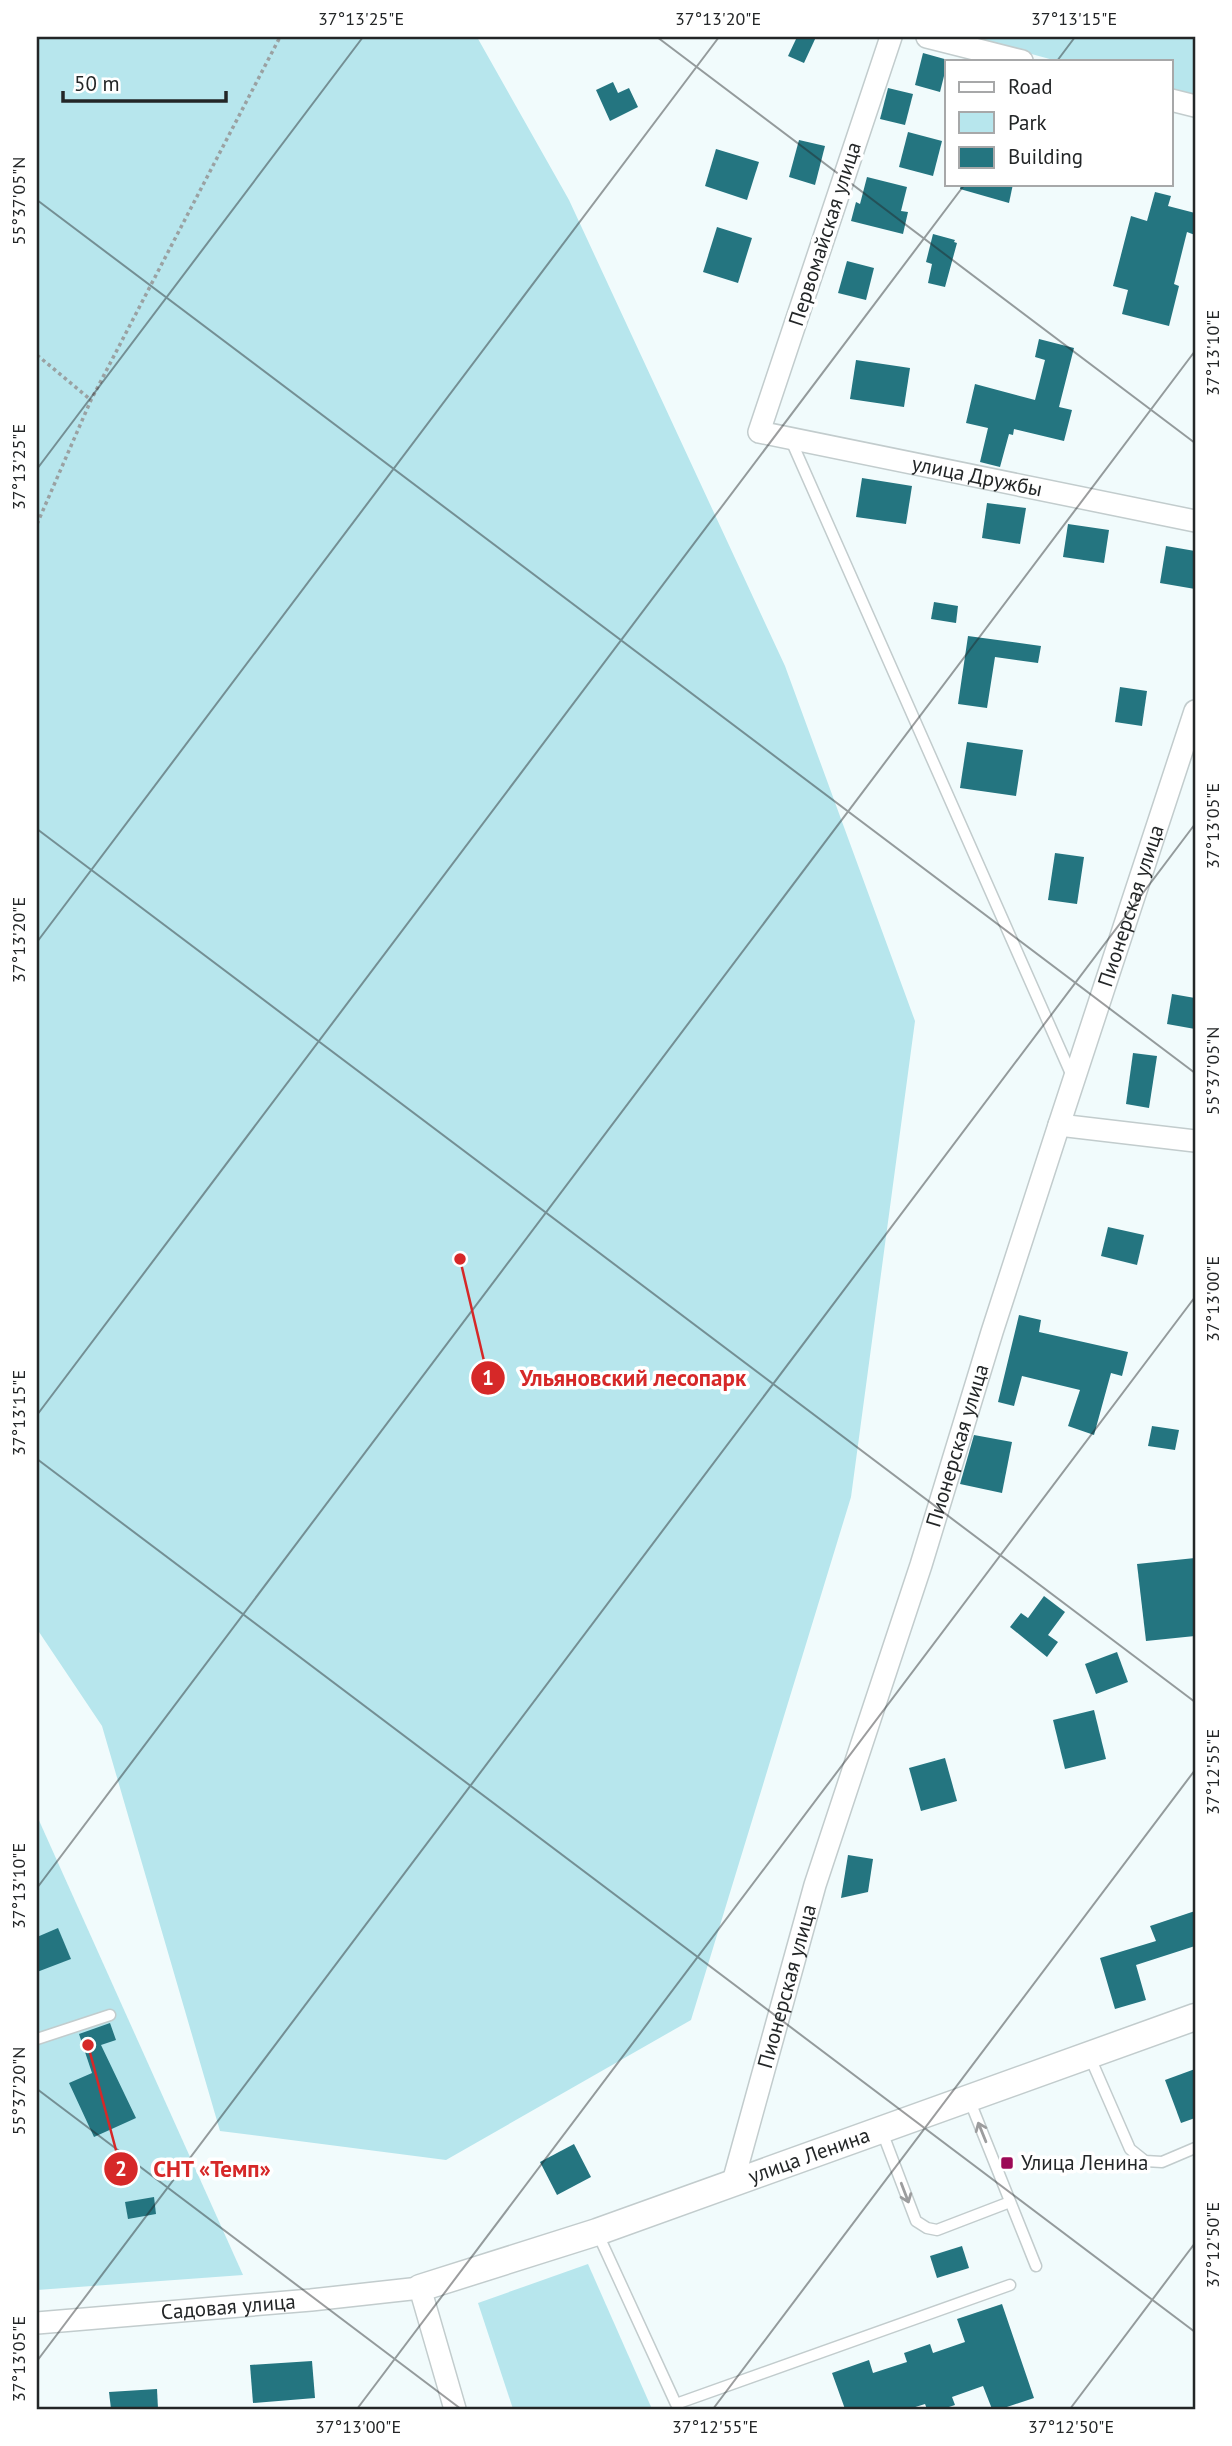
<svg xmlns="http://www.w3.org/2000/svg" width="1232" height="2446" font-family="'PT Sans',sans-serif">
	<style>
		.green { fill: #b7e6ed }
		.building { fill: #247580 }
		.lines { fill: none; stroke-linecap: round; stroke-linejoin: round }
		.service-casing { stroke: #c2cccd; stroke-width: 13 }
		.minor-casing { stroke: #c2cccd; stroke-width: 24 }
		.tertiary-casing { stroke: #c2cccd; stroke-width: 29 }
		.path { stroke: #9aa1a2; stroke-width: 3.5; stroke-dasharray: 3.5 3.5; stroke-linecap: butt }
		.service { stroke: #fff; stroke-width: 10 }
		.minor { stroke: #fff; stroke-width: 21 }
		.tertiary { stroke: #fff; stroke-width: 26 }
		.oneway { stroke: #9c9d9e }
		.ticks { fill: none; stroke: #232627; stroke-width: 2; stroke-opacity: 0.45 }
		.poi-dot { fill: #9c0a57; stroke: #fff; stroke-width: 2.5 }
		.labels { text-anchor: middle; stroke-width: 7; stroke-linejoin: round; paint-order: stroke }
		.street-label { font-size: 21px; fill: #232627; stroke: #fff }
		.poi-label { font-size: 21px; fill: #232627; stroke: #fff; text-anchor: start }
		.leader { fill: none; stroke: #d62828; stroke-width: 2.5 }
		.callout-dot { fill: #d62828; stroke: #fff; stroke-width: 2.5 }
		.mark-label { font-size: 21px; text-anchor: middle; font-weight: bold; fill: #fff }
		.callout-label { font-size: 23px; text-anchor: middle; font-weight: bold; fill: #d62828; stroke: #fff; stroke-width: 7; stroke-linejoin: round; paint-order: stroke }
		.neatline { fill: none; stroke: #232627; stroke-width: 2.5 }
		.ticks-label { font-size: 18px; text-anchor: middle; fill: #232627 }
	</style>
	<rect width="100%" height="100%" fill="#f1fbfc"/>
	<g class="green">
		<path d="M37,37H477L569,200L785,666L915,1021L851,1497L691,2020L446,2160L220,2131L102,1726L37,1629Z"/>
		<path d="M970,37H1195V100L1171,93V61H1057Z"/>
		<path d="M37,1816L243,2275L37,2290Z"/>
		<path d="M588,2264L652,2409H513L478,2303Z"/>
	</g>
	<g class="building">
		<path d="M797,37H816L804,63L788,56Z"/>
		<path d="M923,53L948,60L940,92L915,85Z"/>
		<path d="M613,82L618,93L629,88L638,107L610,121L596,90Z"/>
		<path d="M888,88L913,94L905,125L880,119Z"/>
		<path d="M908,132L942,141L933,176L899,167Z"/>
		<path d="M799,140L825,146L815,185L789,177Z"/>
		<path d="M716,149L759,162L747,200L705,186Z"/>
		<path d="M867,177L907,187L901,211L908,212L903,234L851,221L856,202L860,204Z"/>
		<path d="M961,184H1013L1009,203L960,189Z"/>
		<path d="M1155,192L1171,196L1168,206L1195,213V235L1187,232L1174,284L1179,286L1169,326L1122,314L1128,290L1113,286L1131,216L1147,221Z"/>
		<path d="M717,227L752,238L738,283L703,272Z"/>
		<path d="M933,234L955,240L954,242L957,243L945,287L928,283L932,264L926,262Z"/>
		<path d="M847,261L874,268L866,300L838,293Z"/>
		<path d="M1039,339L1074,348L1059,407L1072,410L1064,441L1014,429L1013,435L1009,434L1000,467L980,462L988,428L966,423L975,384L1035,400L1045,360L1035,357Z"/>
		<path d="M856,360L910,368L904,407L850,399Z"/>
		<path d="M862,478L912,486L906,524L856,517Z"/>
		<path d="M987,503L1026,508L1020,544L982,538Z"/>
		<path d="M1068,524L1109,530L1104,563L1063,557Z"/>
		<path d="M1166,546L1195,551V589L1160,583Z"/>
		<path d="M934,602L958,606L956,623L931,619Z"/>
		<path d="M968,636L1041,646L1038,663L995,657L987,708L958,704Z"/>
		<path d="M1120,687L1147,691L1142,726L1115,722Z"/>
		<path d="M967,742L1023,750L1016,796L960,788Z"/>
		<path d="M1055,853L1084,857L1077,904L1048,900Z"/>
		<path d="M1172,994L1195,998V1029L1167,1024Z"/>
		<path d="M1133,1053L1157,1056L1149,1108L1126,1104Z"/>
		<path d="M1108,1227L1144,1235L1137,1265L1101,1256Z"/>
		<path d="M1019,1315L1041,1320L1039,1332L1128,1352L1122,1376L1111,1373L1094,1435L1068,1426L1080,1390L1022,1376L1014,1406L998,1402Z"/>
		<path d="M1152,1426L1179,1430L1175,1450L1148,1446Z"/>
		<path d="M974,1435L1012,1442L1002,1493L960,1484Z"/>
		<path d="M1195,1558V1636L1146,1641L1137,1564Z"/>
		<path d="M1044,1596L1065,1612L1048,1635L1058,1642L1047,1657L1010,1627L1021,1613L1028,1618Z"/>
		<path d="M1117,1652L1128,1682L1096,1694L1085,1664Z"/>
		<path d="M1094,1710L1106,1759L1065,1769L1053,1720Z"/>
		<path d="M945,1758L957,1801L921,1811L909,1768Z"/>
		<path d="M848,1855L873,1859L868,1892L841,1898Z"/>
		<path d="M1195,1911V1946L1136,1965L1146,2000L1115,2009L1100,1958L1156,1941L1150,1926Z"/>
		<path d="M58,1928L71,1959L37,1972V1937Z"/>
		<path d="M110,2023L116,2040L101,2045L136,2118L94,2137L69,2083L92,2073L79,2034Z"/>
		<path d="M1195,2069V2118L1181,2123L1165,2080Z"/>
		<path d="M574,2144L591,2177L557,2195L540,2162Z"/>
		<path d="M154,2197L156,2214L128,2219L125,2202Z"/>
		<path d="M962,2246L969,2268L937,2278L930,2256Z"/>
		<path d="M1002,2304L1034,2398L1001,2409H992L983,2386L952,2397L955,2405L943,2409H927L925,2404L909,2409H845L832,2373L869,2360L873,2373L907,2362L904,2353L930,2344L933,2353L965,2342L957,2319Z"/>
		<path d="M312,2361L315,2398L253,2403L250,2365Z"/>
		<path d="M157,2389L158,2409H111L109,2392Z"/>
	</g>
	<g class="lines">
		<defs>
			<g id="service">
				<path d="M790,438L1072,1076"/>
				<path d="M37,2039L110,2015"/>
				<path d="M1089,2055L1130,2149L1145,2161L1162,2162L1195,2148"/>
				<path d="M969,2099L1036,2266"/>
				<path d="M881,2129L916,2221L927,2228L937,2230L1010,2202"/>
				<path d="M597,2232L676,2404L1010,2285"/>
			</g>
			<g id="minor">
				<path id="s1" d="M891,37L759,432L1195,521"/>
				<path d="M927,37L1022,61"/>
				<path d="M1171,100L1195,106"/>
				<path d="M1059,1125L1195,1141"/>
				<path id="s2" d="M733,2182L815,1885L921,1565L992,1332L1059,1125L1195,711"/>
				<path id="s3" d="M37,2323L311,2300L420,2288L455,2409"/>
			</g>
			<g id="tertiary">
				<path id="s4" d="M420,2288L597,2232L1195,2017"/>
			</g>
		</defs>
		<use href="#service" class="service-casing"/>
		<use href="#minor" class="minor-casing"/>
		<use href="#tertiary" class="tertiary-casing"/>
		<g class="path">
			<path d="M37,355L91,400"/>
			<path d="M37,524L91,400L280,37"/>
		</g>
		<use href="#service" class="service"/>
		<use href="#minor" class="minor"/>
		<use href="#tertiary" class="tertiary"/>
	</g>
	<defs><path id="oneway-shaft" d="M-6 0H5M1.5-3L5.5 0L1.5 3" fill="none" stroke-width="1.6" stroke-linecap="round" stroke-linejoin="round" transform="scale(1.75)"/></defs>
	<g class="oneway">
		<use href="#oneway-shaft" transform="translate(982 2132) rotate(-112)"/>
		<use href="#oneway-shaft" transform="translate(905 2193) rotate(69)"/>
	</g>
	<path class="ticks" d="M657,37L1195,443M1057,61L1075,37M37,200L1195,1073M37,469L363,37M37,829L1195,1702M37,942L719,37M37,1415L965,184M37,1459L1195,2332M37,1888L1195,351M37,2089L461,2409M37,2361L1195,824M357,2409L1195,1297M713,2409L1195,1770M1070,2409L1195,2243"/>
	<rect class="poi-dot" x="1000" y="2156" width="14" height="14" rx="3.5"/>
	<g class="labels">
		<g class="street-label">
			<text transform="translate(825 234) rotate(-72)" y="7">Первомайская улица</text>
			<text dy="7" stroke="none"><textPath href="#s1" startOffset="639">улица Дружбы</textPath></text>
			<text dy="7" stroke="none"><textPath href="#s2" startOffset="1337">Пионерская улица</textPath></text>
			<text dy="7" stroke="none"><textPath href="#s2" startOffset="770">Пионерская улица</textPath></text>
			<text dy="7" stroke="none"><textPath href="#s2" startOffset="203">Пионерская улица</textPath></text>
			<text dy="7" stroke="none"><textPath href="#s4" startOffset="411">улица Ленина</textPath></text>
			<text dy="7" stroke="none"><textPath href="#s3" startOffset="192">Садовая улица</textPath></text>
		</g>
		<g class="poi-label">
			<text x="1021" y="2170">Улица Ленина</text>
		</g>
	</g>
	<path class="leader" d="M460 1259L488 1378M88 2045L121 2169"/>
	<g class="callout-dot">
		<circle cx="460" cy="1259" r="7"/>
		<circle cx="88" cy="2045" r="7"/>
		<circle cx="488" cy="1378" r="18"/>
		<circle cx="121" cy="2169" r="18"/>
	</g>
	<g class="mark-label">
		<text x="488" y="1385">1</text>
		<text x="121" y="2176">2</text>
	</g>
	<g class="callout-label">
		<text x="633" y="1386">Ульяновский лесопарк</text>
		<text x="212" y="2177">СНТ «Темп»</text>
	</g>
	<rect width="1232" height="2446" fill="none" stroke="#ffffff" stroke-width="77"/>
	<rect x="945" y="60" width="228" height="126" fill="#ffffff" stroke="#a7a8a9" stroke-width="2"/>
	<rect x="959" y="82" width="35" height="10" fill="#ffffff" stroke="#a7a8a9" stroke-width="2"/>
	<text x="1008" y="94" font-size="21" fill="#232627">Road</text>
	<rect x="959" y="112" width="35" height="21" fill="#b7e6ed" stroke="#a7a8a9" stroke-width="2"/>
	<text x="1008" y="130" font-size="21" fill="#232627">Park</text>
	<rect x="959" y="147" width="35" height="21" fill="#247580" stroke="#a7a8a9" stroke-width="2"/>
	<text x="1008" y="164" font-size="21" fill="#232627">Building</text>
	<path d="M63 91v10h163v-10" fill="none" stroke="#232627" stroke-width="3.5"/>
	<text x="74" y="91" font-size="21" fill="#232627" stroke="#ffffff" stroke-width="5" paint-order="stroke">50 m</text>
	<rect x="38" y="38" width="1156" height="2370" class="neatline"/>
	<g class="ticks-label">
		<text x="361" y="25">37°13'25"E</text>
		<text x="718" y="25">37°13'20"E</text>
		<text x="1074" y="25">37°13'15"E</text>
		<text transform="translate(19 201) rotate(-90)" y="6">55°37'05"N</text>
		<text transform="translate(1213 353) rotate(-90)" y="6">37°13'10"E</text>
		<text transform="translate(19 467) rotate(-90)" y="6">37°13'25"E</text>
		<text transform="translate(1213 826) rotate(-90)" y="6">37°13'05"E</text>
		<text transform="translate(19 940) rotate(-90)" y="6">37°13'20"E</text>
		<text transform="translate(1213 1071) rotate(-90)" y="6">55°37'05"N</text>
		<text transform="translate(1213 1299) rotate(-90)" y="6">37°13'00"E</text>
		<text transform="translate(19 1413) rotate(-90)" y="6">37°13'15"E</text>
		<text transform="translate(1213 1772) rotate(-90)" y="6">37°12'55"E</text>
		<text transform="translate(19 1886) rotate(-90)" y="6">37°13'10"E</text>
		<text transform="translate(19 2091) rotate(-90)" y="6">55°37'20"N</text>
		<text transform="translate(1213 2245) rotate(-90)" y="6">37°12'50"E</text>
		<text transform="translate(19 2359) rotate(-90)" y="6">37°13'05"E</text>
		<text x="358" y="2433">37°13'00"E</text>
		<text x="715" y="2433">37°12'55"E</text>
		<text x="1071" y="2433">37°12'50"E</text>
	</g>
</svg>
